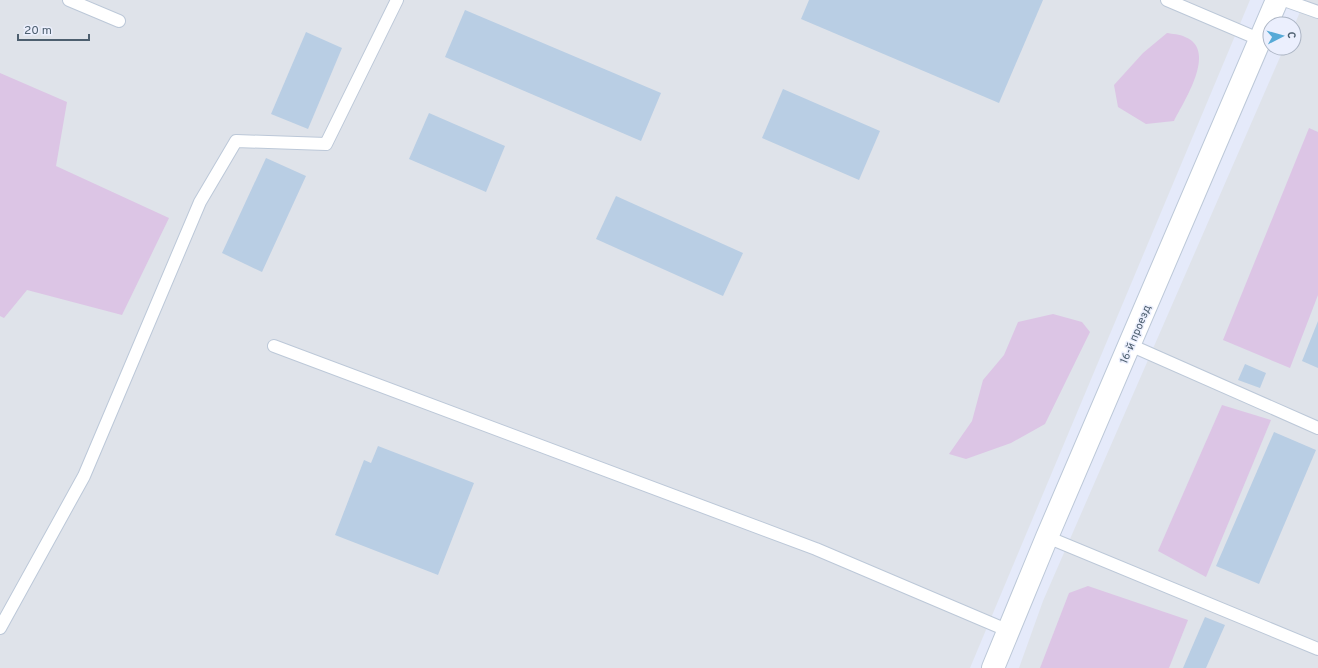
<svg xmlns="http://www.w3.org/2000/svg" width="1318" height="668" font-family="Overpass,sans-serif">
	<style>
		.industrial { fill: #dfe3ea }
		.green { fill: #dcc5e5 }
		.building { fill: #b9cee4 }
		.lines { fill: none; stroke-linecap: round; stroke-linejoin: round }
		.service-casing { stroke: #bcc8d8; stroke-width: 14 }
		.tertiary-casing { stroke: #bcc8d8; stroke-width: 24 }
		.service { stroke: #fff; stroke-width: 12 }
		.tertiary { stroke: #fff; stroke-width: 22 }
		.labels { text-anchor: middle; stroke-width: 3; stroke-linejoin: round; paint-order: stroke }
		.street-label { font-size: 11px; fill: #4d5f6f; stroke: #ebeffd }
	</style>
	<rect width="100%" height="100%" fill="#e5eafa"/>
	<g class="industrial">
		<path d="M0,0H1250L970,668H0Z"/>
		<path d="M1305,0H1318V668H1019L1043,601L1284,48H1294V26Z"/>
	</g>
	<g class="green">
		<path d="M1167,33C1172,34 1180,34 1185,37C1218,50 1184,101 1174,121L1146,124L1118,107L1114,85L1143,53Z"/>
		<path d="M0,73L67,102L56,166L169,218L122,315L27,290L4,318L0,316Z"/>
		<path d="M1309,128L1318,132V295L1290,368L1223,340Z"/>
		<path d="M1053,314L1082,322L1090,332L1045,424L1011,443L966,459L949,454L972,421L983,380L1004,355L1018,322Z"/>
		<path d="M1222,405L1271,420L1206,577L1158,551Z"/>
		<path d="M1088,586L1188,620L1169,668H1040L1069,593Z"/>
	</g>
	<g class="building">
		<path d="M809,0H1043L999,103L801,19Z"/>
		<path d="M465,10L661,93L641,141L445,57Z"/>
		<path d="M306,32L342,48L308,129L271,114Z"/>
		<path d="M783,89L880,131L859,180L762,138Z"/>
		<path d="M429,113L505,146L486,192L409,159Z"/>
		<path d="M266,158L306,176L262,272L222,253Z"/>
		<path d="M616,196L743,253L723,296L596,239Z"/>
		<path d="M1318,321V368L1302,361Z"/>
		<path d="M1245,364L1266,373L1260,388L1238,380Z"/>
		<path d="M1274,432L1316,450L1259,584L1216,566Z"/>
		<path d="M378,446L474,483L438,575L335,535L364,460L371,463Z"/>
		<path d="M1205,617L1225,625L1206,668H1183Z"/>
	</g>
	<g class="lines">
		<defs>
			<g id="service">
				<path d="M69,0L119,21"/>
				<path d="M1167,0L1261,40"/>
				<path d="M1284,0L1318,12"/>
				<path d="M1130,345L1318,428"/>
				<path d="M274,346L816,549L1009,631"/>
				<path d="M1047,537L1318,649"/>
				<path d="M0,628L84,476L200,202L236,141L326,144L397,0"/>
			</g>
			<path id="tertiary" d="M993,668L1047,537L1277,0"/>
		</defs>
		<use href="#service" class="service-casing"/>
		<use href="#tertiary" class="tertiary-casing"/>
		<use href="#service" class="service"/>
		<use href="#tertiary" class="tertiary"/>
	</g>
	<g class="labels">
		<g class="street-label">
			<text transform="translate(1135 334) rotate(-67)" y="4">16-й проезд</text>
		</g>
	</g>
	<g transform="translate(1282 36) rotate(84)"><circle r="19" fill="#ebeffd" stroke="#acb5c4"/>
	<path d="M0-3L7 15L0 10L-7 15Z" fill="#57aad7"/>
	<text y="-6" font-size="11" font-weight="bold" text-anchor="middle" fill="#4d5f6f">С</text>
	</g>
	<path d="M18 34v6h71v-6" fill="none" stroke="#4d5f6f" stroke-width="2"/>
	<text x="24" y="34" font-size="12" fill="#4d5f6f" stroke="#ebeffd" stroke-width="3" paint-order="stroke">20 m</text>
</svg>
